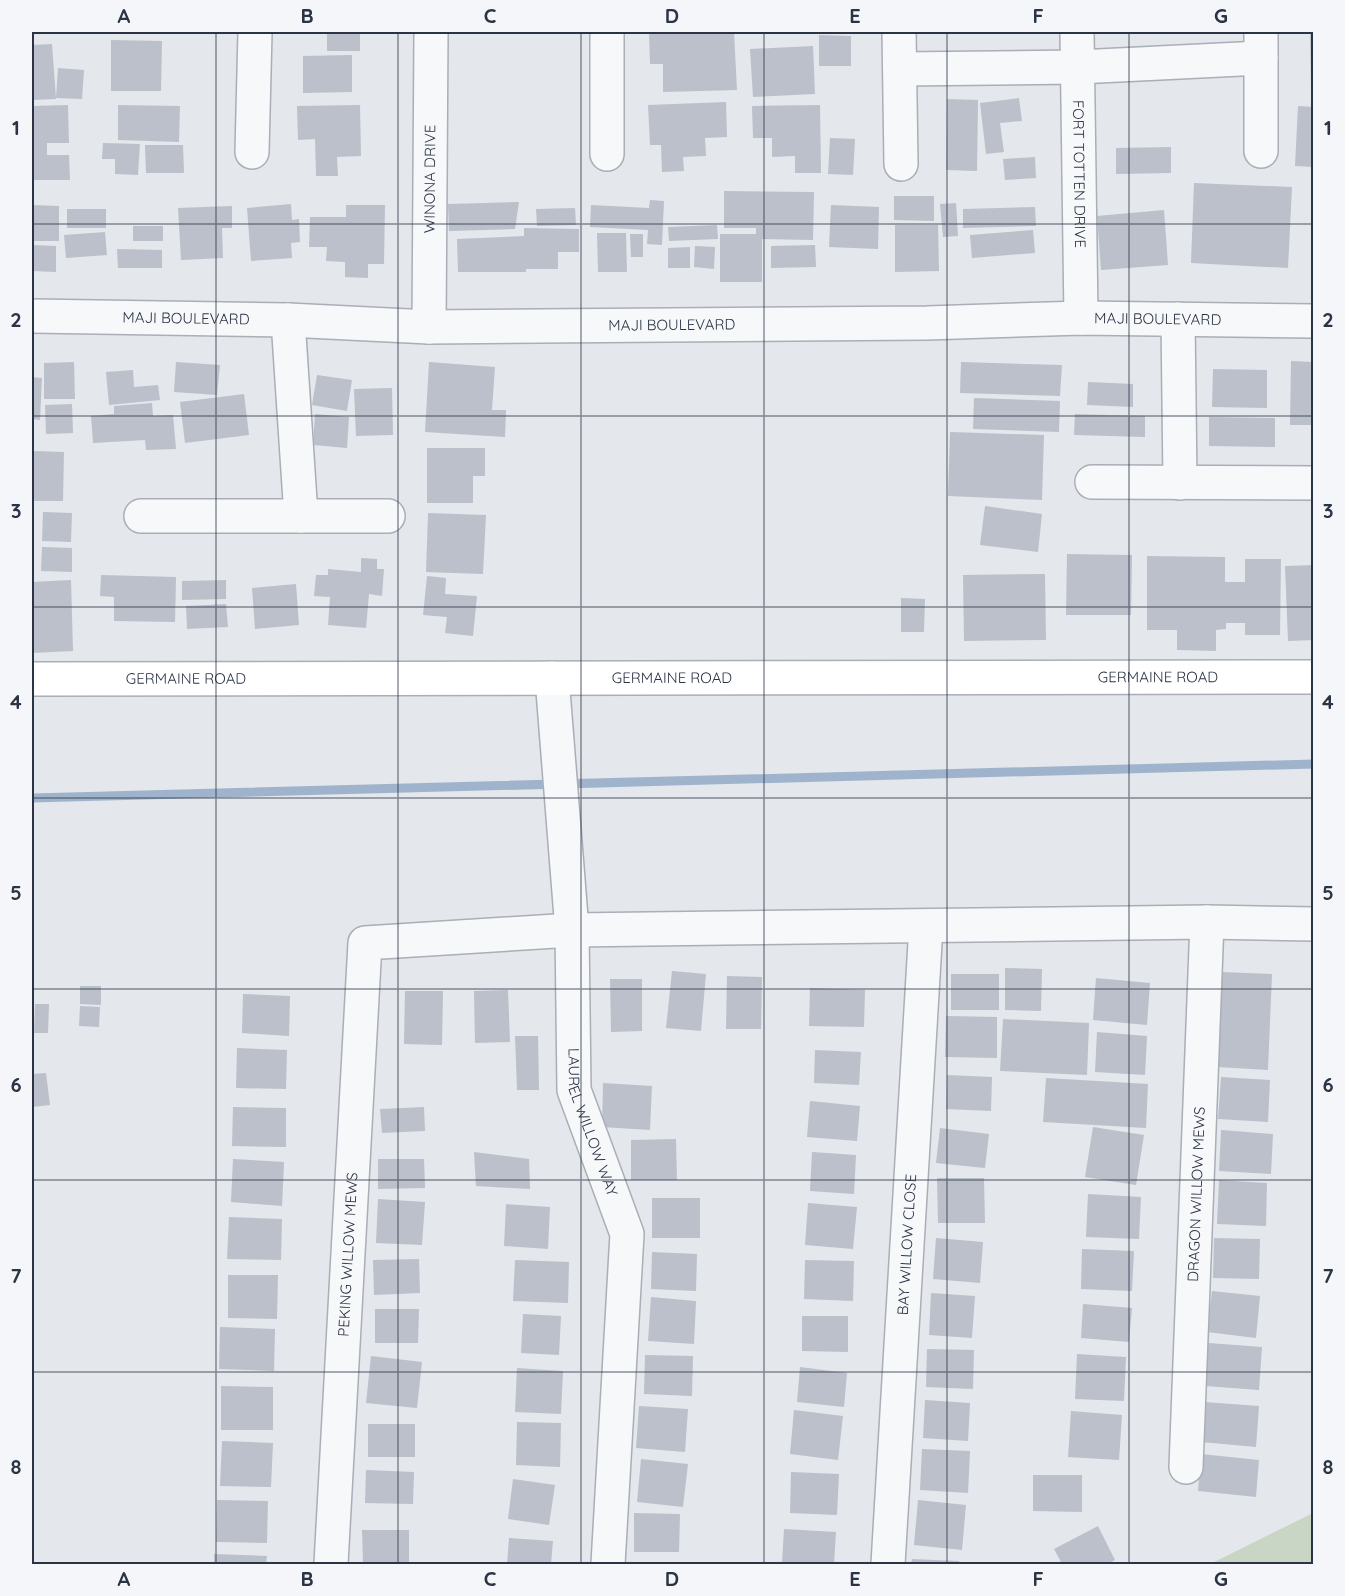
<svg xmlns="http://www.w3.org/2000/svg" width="1345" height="1596" font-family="Quicksand,sans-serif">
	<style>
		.green { fill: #c9d6c5 }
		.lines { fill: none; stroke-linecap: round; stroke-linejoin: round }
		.stream { stroke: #9fb4cc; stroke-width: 9 }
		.building { fill: #bbc0ca }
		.street-casing { stroke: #a9aeb7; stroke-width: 36 }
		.secondary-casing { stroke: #a9aeb7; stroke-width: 36 }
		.street { stroke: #f7f8fa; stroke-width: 33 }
		.secondary { stroke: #fff; stroke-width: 33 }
		.grid { fill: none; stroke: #2b3445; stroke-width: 1.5; stroke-opacity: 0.55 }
		.labels { text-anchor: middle; stroke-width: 4.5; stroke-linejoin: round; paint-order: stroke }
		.street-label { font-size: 15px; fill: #2b3445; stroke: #f4f6f9 }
		.neatline { fill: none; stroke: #2b3445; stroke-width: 2 }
		.grid-label { font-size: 20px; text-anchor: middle; font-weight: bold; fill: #2b3445 }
	</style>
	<rect width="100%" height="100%" fill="#e4e7ec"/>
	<path class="green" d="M1313,1513V1564H1210Z"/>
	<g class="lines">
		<path class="stream" d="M32,798L1314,764"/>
	</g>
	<g class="building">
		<rect x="327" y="32" width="33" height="19"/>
		<path d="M649,32H734L737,90L663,92V64H650Z"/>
		<path d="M1310,32H1314V88L1311,89Z"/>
		<path d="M819,35L851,36V66H819Z"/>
		<path d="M111,40L162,41L161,91H111Z"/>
		<path d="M52,44L56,99L32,100V45Z"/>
		<path d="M813,46L815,94L753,97L750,49Z"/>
		<path d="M352,55V92L303,93V56Z"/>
		<path d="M58,68L84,70L82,99L56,98Z"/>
		<path d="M1019,98L1022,121L1000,123L1004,152L986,154L980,103Z"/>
		<path d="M947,99L978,100L977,171L946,170Z"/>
		<path d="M726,102L727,137L705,138L706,156L683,157L684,171L662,172L661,145H650L648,105Z"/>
		<path d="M68,105L69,143H47V155H69L70,180H32V106Z"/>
		<path d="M118,105L180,106L179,142L118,140Z"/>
		<path d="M360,105L361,156L337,157L338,176H316L315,139L298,140L297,106Z"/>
		<path d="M820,105L821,173H795V156L772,157V138H753L752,106Z"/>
		<path d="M1298,106L1314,107V167L1295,166Z"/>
		<path d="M830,138L855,139L853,175L828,174Z"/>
		<path d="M103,143L140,144L138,175L115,174V159H102Z"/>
		<path d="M145,145H183L184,173H146Z"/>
		<path d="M1171,147V173L1116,174V148Z"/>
		<path d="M1035,157L1036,178L1005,180L1003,159Z"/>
		<path d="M1194,183L1292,187L1288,268L1191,263Z"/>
		<path d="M724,191L814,192L813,240L762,239V282H720V234H756V228H724Z"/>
		<path d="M894,196H934V221L894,220Z"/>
		<path d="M650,200L664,201L662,245L647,244L648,230L590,227L591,205L649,208Z"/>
		<path d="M519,202L515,229L449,231L448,204Z"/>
		<path d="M956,203L958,236L943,237L940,204Z"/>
		<path d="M291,204L292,220L299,219L300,242L291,243L292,258L251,261L247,208Z"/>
		<path d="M32,205L59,206V241H32Z"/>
		<path d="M346,205H385L384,264H368V278L345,277V262L326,261L327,247H309L310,217H346Z"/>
		<path d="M831,205L879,207L878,249L829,247Z"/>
		<path d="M232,206V228H222L223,258L181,260L178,208Z"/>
		<path d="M1035,207L1036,226L963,228V209Z"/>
		<path d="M575,208L576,225L537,226L536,209Z"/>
		<rect x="67" y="209" width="39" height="19"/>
		<path d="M1164,210L1168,265L1101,270L1097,216Z"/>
		<path d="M717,225L718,239L669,241L668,227Z"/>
		<path d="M895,225H938L939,271L895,272Z"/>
		<rect x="133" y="226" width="30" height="15"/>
		<path d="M524,228L579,229V252H558V269H526V272H458L457,239L524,236Z"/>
		<path d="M1033,230L1035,253L972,258L970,235Z"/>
		<path d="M105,232L107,255L66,258L64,235Z"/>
		<path d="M597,233H626L627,272H598Z"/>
		<path d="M630,234H643V257H631Z"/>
		<path d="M32,245L56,246V272L32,271Z"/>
		<path d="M815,245L816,267L771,268V246Z"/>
		<path d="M695,246L715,247L714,269L694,267Z"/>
		<path d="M690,247V268H668V248Z"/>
		<path d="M117,249L162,250V268H118Z"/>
		<path d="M1291,361L1314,362V425H1290Z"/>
		<path d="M74,362L75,399H44V363Z"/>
		<path d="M176,362L220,365L217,395L174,392Z"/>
		<path d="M429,362L495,367L492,410H506L505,437L425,432Z"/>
		<path d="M961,362L1062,365L1060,396L960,393Z"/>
		<path d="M1213,369L1267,370V408L1212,407Z"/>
		<path d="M133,370L134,387L158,385L160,400L109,405L106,372Z"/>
		<path d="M317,375L352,380L347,411L312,405Z"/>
		<path d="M32,377L42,378L40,420L32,419Z"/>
		<path d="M1088,382L1133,384V407L1087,405Z"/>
		<path d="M392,388L393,435L356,436L354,389Z"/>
		<path d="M244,394L249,435L185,443L180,402Z"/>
		<path d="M974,398L1060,401L1059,432L973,429Z"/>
		<path d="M152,403L153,416L173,415L176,449L146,450L145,440L93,443L91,416L114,414V406Z"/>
		<path d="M72,404L73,433L46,434L45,405Z"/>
		<path d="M315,414L349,417L347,448L313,445Z"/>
		<path d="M1075,414L1145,416V437L1074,435Z"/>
		<path d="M1209,417L1275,418V447L1209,446Z"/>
		<path d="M950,432L1044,435L1042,500L948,496Z"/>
		<path d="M427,448H485V476H473V503H427Z"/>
		<path d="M32,451L64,452L63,501H32Z"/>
		<path d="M985,506L1042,514L1038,552L980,545Z"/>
		<path d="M43,512L72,513L71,542L42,541Z"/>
		<path d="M428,513L486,515L483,574L426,572Z"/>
		<path d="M32,523H33L34,542H32Z"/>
		<path d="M42,547L72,548V572L41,571Z"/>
		<path d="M1067,554L1132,555L1131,615H1066Z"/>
		<path d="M1147,556L1225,557V582H1245V559H1281L1280,635H1245V623H1226V629L1216,630V651L1177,650V630H1147Z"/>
		<path d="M361,558L377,559V569H384L382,596L369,594L366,628L328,625L330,597L314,596L316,575H328V569L361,572Z"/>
		<path d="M1314,565V640L1288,641L1285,566Z"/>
		<path d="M1045,574L1046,640L964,641L963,575Z"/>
		<path d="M101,575L176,577L175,622L114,621V597L100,596Z"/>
		<path d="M427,576L446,578L445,594L477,596L473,636L445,633L447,617L423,615Z"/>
		<path d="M71,580L73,651L32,653V582Z"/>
		<path d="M226,580V599L182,600V581Z"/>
		<path d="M296,584L299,625L255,629L252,588Z"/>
		<path d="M901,598L925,599L924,632H901Z"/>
		<path d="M226,604L228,627L187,629L186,606Z"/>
		<path d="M1005,968L1042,969L1041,1011L1005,1010Z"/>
		<path d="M672,971L706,974L701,1031L666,1028Z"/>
		<path d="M1221,972L1272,974L1268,1070L1217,1067Z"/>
		<rect x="951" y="974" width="48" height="36"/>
		<path d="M727,976L762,977L761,1029H726Z"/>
		<path d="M1096,978L1150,983L1147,1025L1093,1020Z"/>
		<path d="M610,979H642V1031L611,1032Z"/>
		<path d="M80,986H101V1005L80,1004Z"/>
		<path d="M810,988L865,990L864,1027L809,1026Z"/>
		<path d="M508,990L510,1042L475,1043L474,991Z"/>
		<path d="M405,991H443L442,1045L404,1044Z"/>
		<path d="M243,994L290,996L289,1036L242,1033Z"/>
		<path d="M35,1004H49L48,1033H34Z"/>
		<path d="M80,1006L100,1007L99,1027L79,1026Z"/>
		<path d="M946,1016L997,1017V1058L945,1057Z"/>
		<path d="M1003,1019L1089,1023L1087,1075L1000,1071Z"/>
		<path d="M1097,1032L1147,1036L1145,1075L1095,1072Z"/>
		<path d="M515,1036H538L539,1090H517Z"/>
		<path d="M237,1048L287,1050L286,1089L236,1088Z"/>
		<path d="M815,1050L861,1052L859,1085L814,1083Z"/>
		<path d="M46,1073L50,1105L32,1107V1074Z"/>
		<path d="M947,1075L992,1077L991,1111L946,1109Z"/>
		<path d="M1221,1077L1270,1080L1268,1122L1218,1119Z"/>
		<path d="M1046,1078L1148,1084L1146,1128L1043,1122Z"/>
		<path d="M603,1083L652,1086L650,1130L602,1127Z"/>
		<path d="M810,1101L860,1106L857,1141L807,1137Z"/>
		<path d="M233,1107L286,1108V1147L232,1146Z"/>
		<path d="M424,1107L425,1131L382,1133L380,1109Z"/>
		<path d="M1093,1127L1144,1135L1136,1185L1085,1177Z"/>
		<path d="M940,1128L989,1134L985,1168L936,1163Z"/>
		<path d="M1221,1130L1273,1134L1271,1174L1219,1171Z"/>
		<path d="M676,1139L677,1180H631V1140Z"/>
		<path d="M474,1152L529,1159L530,1189L476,1186Z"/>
		<path d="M812,1152L856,1155L854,1194L810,1191Z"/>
		<path d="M233,1159L284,1162L282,1206L231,1202Z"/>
		<path d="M378,1159H424L425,1188L378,1189Z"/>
		<path d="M937,1178H984L985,1223H938Z"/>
		<path d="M1219,1180L1267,1183L1266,1226L1217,1224Z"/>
		<path d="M1088,1194L1141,1197L1139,1239L1086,1237Z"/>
		<rect x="652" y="1198" width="48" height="40"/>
		<path d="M378,1199L425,1202L422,1245L376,1243Z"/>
		<path d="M808,1203L857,1207L853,1249L805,1245Z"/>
		<path d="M506,1204L550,1207L548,1249L504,1246Z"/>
		<path d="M229,1217L282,1219L281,1260L227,1259Z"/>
		<path d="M936,1238L983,1242L980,1283L933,1279Z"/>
		<path d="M1214,1238L1260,1239L1259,1279L1213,1278Z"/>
		<path d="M1082,1249L1134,1251L1132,1291L1081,1289Z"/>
		<path d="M652,1252L697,1254L696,1291L651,1289Z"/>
		<path d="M419,1259L420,1293L374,1295L373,1260Z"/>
		<path d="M515,1260L569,1262L568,1303L513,1301Z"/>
		<path d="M805,1260L854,1261L853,1301L804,1299Z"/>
		<path d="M228,1275H278L277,1319L228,1318Z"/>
		<path d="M1212,1291L1260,1296L1256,1338L1207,1332Z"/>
		<path d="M931,1293L975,1296L972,1338L929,1335Z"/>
		<path d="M651,1297L696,1301L694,1344L648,1341Z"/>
		<path d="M1083,1304L1132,1308L1129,1342L1081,1338Z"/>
		<path d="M375,1309H419L418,1343H375Z"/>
		<path d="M523,1314L561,1316L559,1355L521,1353Z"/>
		<path d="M802,1316H848V1352L802,1351Z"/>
		<path d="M220,1327L275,1329L274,1371L219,1369Z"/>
		<path d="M1208,1343L1262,1347L1259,1390L1205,1386Z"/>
		<path d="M927,1349L974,1350L973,1389L926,1387Z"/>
		<path d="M1077,1354L1126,1357L1124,1401L1075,1399Z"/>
		<path d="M645,1355L693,1356L692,1396L644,1394Z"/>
		<path d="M371,1356L422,1362L417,1408L366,1403Z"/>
		<path d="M800,1367L847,1373L844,1407L797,1402Z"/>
		<path d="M517,1368L563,1371L561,1414L515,1412Z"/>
		<path d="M221,1386L273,1387V1430H221Z"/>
		<path d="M925,1400L970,1403L968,1441L923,1438Z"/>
		<path d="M1204,1402L1259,1406L1256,1447L1201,1442Z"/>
		<path d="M639,1406L688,1409L685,1452L636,1448Z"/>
		<path d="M794,1410L843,1416L838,1460L790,1454Z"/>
		<path d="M1071,1411L1122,1415L1119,1460L1068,1457Z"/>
		<path d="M517,1422L561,1423L560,1467L516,1465Z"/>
		<rect x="368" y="1424" width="47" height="33"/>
		<path d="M222,1441L273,1443L271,1487L220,1486Z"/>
		<path d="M922,1449L970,1451L968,1493L920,1490Z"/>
		<path d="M1201,1454L1259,1460L1256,1497L1198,1491Z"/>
		<path d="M641,1459L688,1464L683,1507L637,1502Z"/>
		<path d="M366,1470L414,1472L413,1504L365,1503Z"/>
		<path d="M791,1472L839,1474L837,1515L790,1513Z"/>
		<path d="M1033,1475H1082V1512L1033,1511Z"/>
		<path d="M513,1479L555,1485L549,1525L508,1519Z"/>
		<path d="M217,1500L268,1501L267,1543L216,1542Z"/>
		<path d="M918,1500L966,1505L962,1550L914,1545Z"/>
		<path d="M634,1513L680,1514L679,1552H634Z"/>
		<path d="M1098,1526L1115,1560L1107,1564H1062L1054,1549Z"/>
		<path d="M784,1529L836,1532L834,1564H782Z"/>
		<path d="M362,1530H409V1564H363Z"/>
		<path d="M509,1538L553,1541L551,1564H507Z"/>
		<path d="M214,1554L267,1556L266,1564H214Z"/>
		<path d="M912,1559L959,1561V1564H911Z"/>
	</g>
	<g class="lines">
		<defs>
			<g id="street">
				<path d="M607,32V154"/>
				<path d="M899,32L901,164"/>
				<path id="s1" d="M1077,32L1081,318"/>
				<path d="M900,69L1078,67L1261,58"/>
				<path d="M1261,151V32"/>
				<path d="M252,152L255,32"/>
				<path id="s2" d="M32,316L288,320L429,327L927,323L1081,318L1314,321"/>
				<path d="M1178,319L1180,483"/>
				<path id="s3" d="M429,327L431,32"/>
				<path d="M1092,482L1314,483"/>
				<path d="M141,516H301L288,320"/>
				<path d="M301,516H388"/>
				<path id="s4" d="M552,678L572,930L574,1090L627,1234L608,1564"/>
				<path id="s5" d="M1186,1467L1207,922"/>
				<path id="s6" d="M331,1564L365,943L572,930L1207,922L1314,924"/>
				<path id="s7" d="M888,1564L926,926"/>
			</g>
			<g id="secondary">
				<path id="s8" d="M32,679L1314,677"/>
			</g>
		</defs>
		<use href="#street" class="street-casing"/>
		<use href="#secondary" class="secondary-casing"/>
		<use href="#street" class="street"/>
		<use href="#secondary" class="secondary"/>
	</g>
	<path class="grid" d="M216,32V1564M398,32V1564M581,32V1564M764,32V1564M947,32V1564M1129,32V1564M32,224H1314M32,416H1314M32,607H1314M32,798H1314M32,989H1314M32,1180H1314M32,1372H1314"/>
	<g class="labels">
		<g class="street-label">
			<text dy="5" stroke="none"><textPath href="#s1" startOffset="142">FORT TOTTEN DRIVE</textPath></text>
			<text dy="5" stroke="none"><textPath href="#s3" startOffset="148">WINONA DRIVE</textPath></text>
			<text dy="5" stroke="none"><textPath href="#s2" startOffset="154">MAJI BOULEVARD</textPath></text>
			<text dy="5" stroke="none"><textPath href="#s2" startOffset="1126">MAJI BOULEVARD</textPath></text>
			<text dy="5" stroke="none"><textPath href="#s2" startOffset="640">MAJI BOULEVARD</textPath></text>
			<text dy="5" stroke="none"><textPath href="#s8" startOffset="1126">GERMAINE ROAD</textPath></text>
			<text dy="5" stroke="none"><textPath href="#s8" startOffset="640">GERMAINE ROAD</textPath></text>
			<text dy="5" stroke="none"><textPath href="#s8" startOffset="154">GERMAINE ROAD</textPath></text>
			<text dy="5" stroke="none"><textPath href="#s4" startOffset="448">LAUREL WILLOW WAY</textPath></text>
			<text dy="5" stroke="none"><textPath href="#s5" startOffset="273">DRAGON WILLOW MEWS</textPath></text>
			<text dy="5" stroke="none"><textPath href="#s7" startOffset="320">BAY WILLOW CLOSE</textPath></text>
			<text dy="5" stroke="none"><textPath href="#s6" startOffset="310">PEKING WILLOW MEWS</textPath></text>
		</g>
	</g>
	<rect width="1345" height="1596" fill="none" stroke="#f4f6f9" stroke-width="66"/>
	<rect x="33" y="33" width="1279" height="1530" class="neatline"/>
	<g class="grid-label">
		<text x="124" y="23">A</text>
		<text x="307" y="23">B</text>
		<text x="490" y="23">C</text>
		<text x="672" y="23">D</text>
		<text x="855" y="23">E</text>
		<text x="1038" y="23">F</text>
		<text x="1221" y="23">G</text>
		<text x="16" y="135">1</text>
		<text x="1328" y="135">1</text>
		<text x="16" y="327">2</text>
		<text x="1328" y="327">2</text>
		<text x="16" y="518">3</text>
		<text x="1328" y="518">3</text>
		<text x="16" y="709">4</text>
		<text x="1328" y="709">4</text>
		<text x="16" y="900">5</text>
		<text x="1328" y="900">5</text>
		<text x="16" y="1092">6</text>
		<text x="1328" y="1092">6</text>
		<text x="16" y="1283">7</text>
		<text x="1328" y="1283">7</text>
		<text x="16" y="1474">8</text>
		<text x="1328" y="1474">8</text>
		<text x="124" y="1586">A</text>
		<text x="307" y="1586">B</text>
		<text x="490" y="1586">C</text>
		<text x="672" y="1586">D</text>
		<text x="855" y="1586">E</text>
		<text x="1038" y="1586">F</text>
		<text x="1221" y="1586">G</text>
	</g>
</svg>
